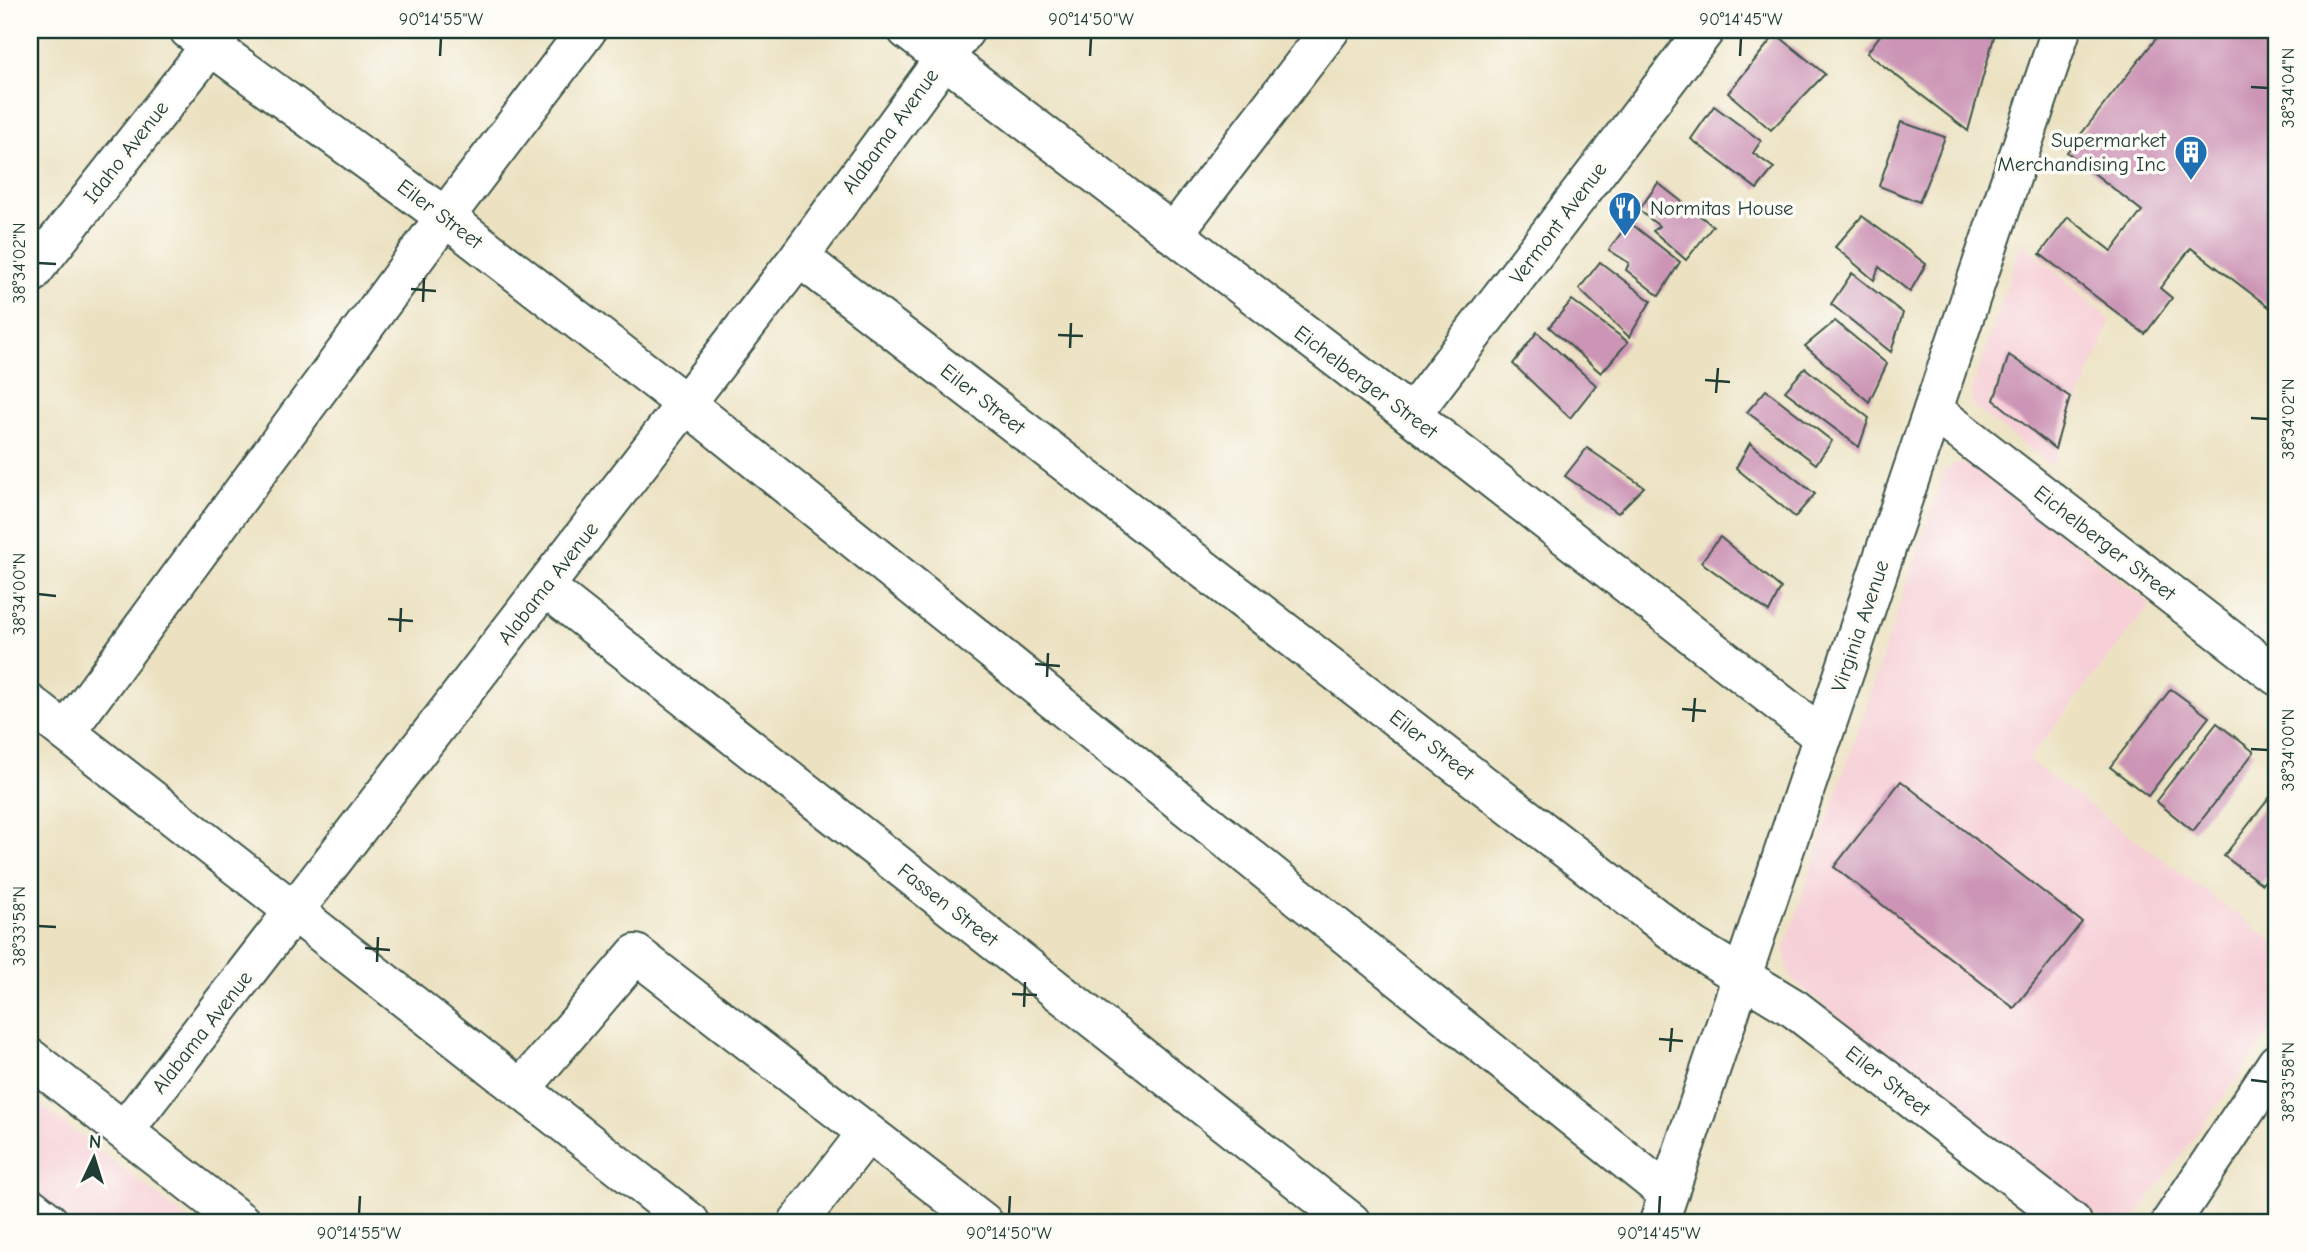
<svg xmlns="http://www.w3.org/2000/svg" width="2307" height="1252" font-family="'Comic Neue',sans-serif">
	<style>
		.built { fill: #f6cfd7 }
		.building { fill: #cc94b5 }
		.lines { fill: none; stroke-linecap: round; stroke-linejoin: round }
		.minor-casing { stroke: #3e5649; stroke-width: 42 }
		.major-casing { stroke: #3e5649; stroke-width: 42 }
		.minor { stroke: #fff; stroke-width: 38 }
		.major { stroke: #fff; stroke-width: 38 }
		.ticks { fill: none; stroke: #1f3d34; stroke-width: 2.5 }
		.labels { text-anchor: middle; stroke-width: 7; stroke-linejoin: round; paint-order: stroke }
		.street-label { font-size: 21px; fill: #1f3d34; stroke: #fdfcf7 }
		.poi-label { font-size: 21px; fill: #1f3d34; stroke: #fdfcf7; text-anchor: end }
		.neatline { fill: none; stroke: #1f3d34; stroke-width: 2.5 }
		.ticks-label { font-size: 18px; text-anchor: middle; fill: #1f3d34 }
	</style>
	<rect width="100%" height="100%" fill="#fdfcf7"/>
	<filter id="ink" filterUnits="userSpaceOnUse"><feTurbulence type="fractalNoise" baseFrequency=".0143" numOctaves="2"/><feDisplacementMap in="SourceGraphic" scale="14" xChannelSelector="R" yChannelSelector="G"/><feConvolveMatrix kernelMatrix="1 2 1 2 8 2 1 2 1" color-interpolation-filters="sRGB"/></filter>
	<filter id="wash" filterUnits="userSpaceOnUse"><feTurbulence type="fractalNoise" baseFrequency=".00686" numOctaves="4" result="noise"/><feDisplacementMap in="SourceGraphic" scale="28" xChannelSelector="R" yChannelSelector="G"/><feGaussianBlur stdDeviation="1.57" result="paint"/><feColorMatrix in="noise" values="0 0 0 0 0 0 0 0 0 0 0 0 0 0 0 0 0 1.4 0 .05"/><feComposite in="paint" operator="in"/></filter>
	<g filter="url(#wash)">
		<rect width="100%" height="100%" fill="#ece2c2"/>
		<g class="built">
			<path d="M2022,242L2111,321L2052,466L1975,408L1972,400V389Z"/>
			<path d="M1955,464H1965L1979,470L2151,604L2028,760L2277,944V1024L2132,1222H2102L1794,982L1788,972L1785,948L1944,472Z"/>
			<path d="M30,1097L191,1222H30Z"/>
		</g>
		<g id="blocks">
			<g class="building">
				<path d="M1884,30H1984L1994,37L1968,131L1867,53Z"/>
				<path d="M2158,30H2277V313L2191,248L2160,288L2172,298L2145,334L2040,254L2068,217L2112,251L2142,211L2067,152L2161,32Z"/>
				<path d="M1776,34L1825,74L1771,130L1728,93Z"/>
				<path d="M1714,106L1761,141L1753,153L1774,168L1757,189L1691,139Z"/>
				<path d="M1901,122L1945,137L1919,202L1879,186Z"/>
				<path d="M1658,183L1713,226L1686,260L1653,231L1659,226L1639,210Z"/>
				<path d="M1862,216L1926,264L1910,292L1879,267L1874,280L1835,247Z"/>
				<path d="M1629,222L1680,262L1659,296L1626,270L1629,263L1609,250Z"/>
				<path d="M1600,262L1651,301L1629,337L1579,289Z"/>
				<path d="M1852,273L1903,313L1891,352L1831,304Z"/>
				<path d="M1572,300L1628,342L1601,373L1549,327Z"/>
				<path d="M1835,321L1887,364L1869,402L1805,346Z"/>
				<path d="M1537,332L1596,385L1570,418L1513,364Z"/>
				<path d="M2009,355L2070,397L2055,449L1994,400Z"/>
				<path d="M1805,368L1869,418L1859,447L1785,391Z"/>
				<path d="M1766,390L1832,441L1816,464L1747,412Z"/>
				<path d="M1750,443L1815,494L1795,517L1736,468Z"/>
				<path d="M1587,448L1644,487L1618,513L1565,476Z"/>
				<path d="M1720,537L1781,588L1769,612L1701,562Z"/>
				<path d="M2171,689L2209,717L2148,796L2110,767Z"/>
				<path d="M2217,723L2254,752L2193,831L2156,801Z"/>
				<path d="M1901,781L2082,922L2014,1008L1834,867Z"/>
				<path d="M2277,788V865L2262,884L2224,856Z"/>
				<path d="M2277,881V896L2270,890Z"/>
			</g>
		</g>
	</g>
	<g filter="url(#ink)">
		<use href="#blocks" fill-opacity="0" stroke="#3e5649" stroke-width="2"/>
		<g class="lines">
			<defs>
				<g id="minor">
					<path d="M189,30L445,217L686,404L1668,1194"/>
					<path d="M907,30L1411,415L1823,737"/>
					<path d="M1173,234L1330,30"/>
					<path d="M799,257L1692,946L1795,1009L2072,1222"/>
					<path d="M30,275L223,30"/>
					<path d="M1933,410L2277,676"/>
					<path d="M1411,415L1705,30"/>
					<path d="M545,587L1351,1222"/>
					<path d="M30,704L690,1222"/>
					<path d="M66,732L445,217L587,30"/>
					<path d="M521,1089L636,954L983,1222"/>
					<path d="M124,1131L799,257L965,30"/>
					<path d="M30,1207L49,1222"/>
					<path d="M798,1222L867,1133"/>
					<path d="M1659,1222L2061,30"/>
					<path d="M2171,1222L2277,1063"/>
				</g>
				<path id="major" d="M30,1058L241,1222"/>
			</defs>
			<use href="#minor" class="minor-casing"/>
			<use href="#major" class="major-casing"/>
			<use href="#minor" class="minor"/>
			<use href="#major" class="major"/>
		</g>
	</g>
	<path class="ticks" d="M440,56L441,38M1090,56L1091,38M1740,56L1741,38M2251,87L2268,88M38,263L56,264M411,289L436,291M423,302L424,278M1058,335L1083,336M1070,348L1071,323M1705,380L1730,382M1716,393L1718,368M2251,418L2268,419M38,594L56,596M388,619L413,621M400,632L401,608M1035,664L1060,666M1047,677L1048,653M1682,709L1706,711M1693,722L1695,698M2251,749L2268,750M38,926L56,927M365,948L390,950M377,962L378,937M1012,994L1037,995M1024,1007L1025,982M1659,1039L1683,1041M1670,1052L1672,1028M2251,1080L2268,1082M359,1214L360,1196M1009,1214L1010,1196M1659,1214L1660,1196"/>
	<defs>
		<symbol id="building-pin" viewBox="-11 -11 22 30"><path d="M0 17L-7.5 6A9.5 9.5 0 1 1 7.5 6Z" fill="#1f6fb2" stroke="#fdfcf7"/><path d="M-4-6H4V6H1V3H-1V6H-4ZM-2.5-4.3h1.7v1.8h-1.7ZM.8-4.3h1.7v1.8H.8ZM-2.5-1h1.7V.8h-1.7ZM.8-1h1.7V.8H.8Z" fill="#fff"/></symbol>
		<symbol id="restaurant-pin" viewBox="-11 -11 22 30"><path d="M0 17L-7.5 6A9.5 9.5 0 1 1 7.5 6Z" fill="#1f6fb2" stroke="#fdfcf7"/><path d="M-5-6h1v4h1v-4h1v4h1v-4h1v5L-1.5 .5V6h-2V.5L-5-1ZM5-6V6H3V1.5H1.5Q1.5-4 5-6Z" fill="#fff"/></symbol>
	</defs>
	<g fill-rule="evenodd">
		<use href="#building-pin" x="2172" y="133" width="38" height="52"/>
		<use href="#restaurant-pin" x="1606" y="189" width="38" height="52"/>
	</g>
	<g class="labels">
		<g class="street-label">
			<text transform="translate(890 131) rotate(-54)" y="7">Alabama Avenue</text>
			<text transform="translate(126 152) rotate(-52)" y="7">Idaho Avenue</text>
			<text transform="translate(440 214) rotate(37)" y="7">Eiler Street</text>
			<text transform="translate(1558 223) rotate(-53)" y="7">Vermont Avenue</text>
			<text transform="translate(1366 382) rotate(37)" y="7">Eichelberger Street</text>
			<text transform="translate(983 399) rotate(38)" y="7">Eiler Street</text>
			<text transform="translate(2105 543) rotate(38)" y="7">Eichelberger Street</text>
			<text transform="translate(548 583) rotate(-52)" y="7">Alabama Avenue</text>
			<text transform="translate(1860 626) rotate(-71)" y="7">Virginia Avenue</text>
			<text transform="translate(1432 745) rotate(38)" y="7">Eiler Street</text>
			<text transform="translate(948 905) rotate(38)" y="7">Fassen Street</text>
			<text transform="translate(202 1032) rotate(-52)" y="7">Alabama Avenue</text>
			<text transform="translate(1888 1081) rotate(38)" y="7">Eiler Street</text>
		</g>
		<g class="poi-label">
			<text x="2166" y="147">Supermarket<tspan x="2166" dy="24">Merchandising Inc</tspan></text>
			<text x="1650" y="215" text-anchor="start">Normitas House</text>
		</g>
	</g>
	<rect width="2307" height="1252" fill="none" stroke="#fdfcf7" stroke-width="77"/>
	<g transform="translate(94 1158) rotate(4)" stroke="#fdfcf7" stroke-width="5" paint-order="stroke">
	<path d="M0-5L12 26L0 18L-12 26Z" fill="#1f3d34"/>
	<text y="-10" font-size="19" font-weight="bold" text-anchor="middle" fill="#1f3d34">N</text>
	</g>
	<rect x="38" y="38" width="2230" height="1176" class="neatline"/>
	<g class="ticks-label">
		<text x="441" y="25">90°14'55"W</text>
		<text x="1091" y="25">90°14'50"W</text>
		<text x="1741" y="25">90°14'45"W</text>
		<text transform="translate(2288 88) rotate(-90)" y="6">38°34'04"N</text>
		<text transform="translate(19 263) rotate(-90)" y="6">38°34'02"N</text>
		<text transform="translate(2288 419) rotate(-90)" y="6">38°34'02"N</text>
		<text transform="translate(19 594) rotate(-90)" y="6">38°34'00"N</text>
		<text transform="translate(2288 750) rotate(-90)" y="6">38°34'00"N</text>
		<text transform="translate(19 926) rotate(-90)" y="6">38°33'58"N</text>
		<text transform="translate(2288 1082) rotate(-90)" y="6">38°33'58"N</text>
		<text x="359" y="1239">90°14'55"W</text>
		<text x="1009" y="1239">90°14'50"W</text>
		<text x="1659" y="1239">90°14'45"W</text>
	</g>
</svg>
